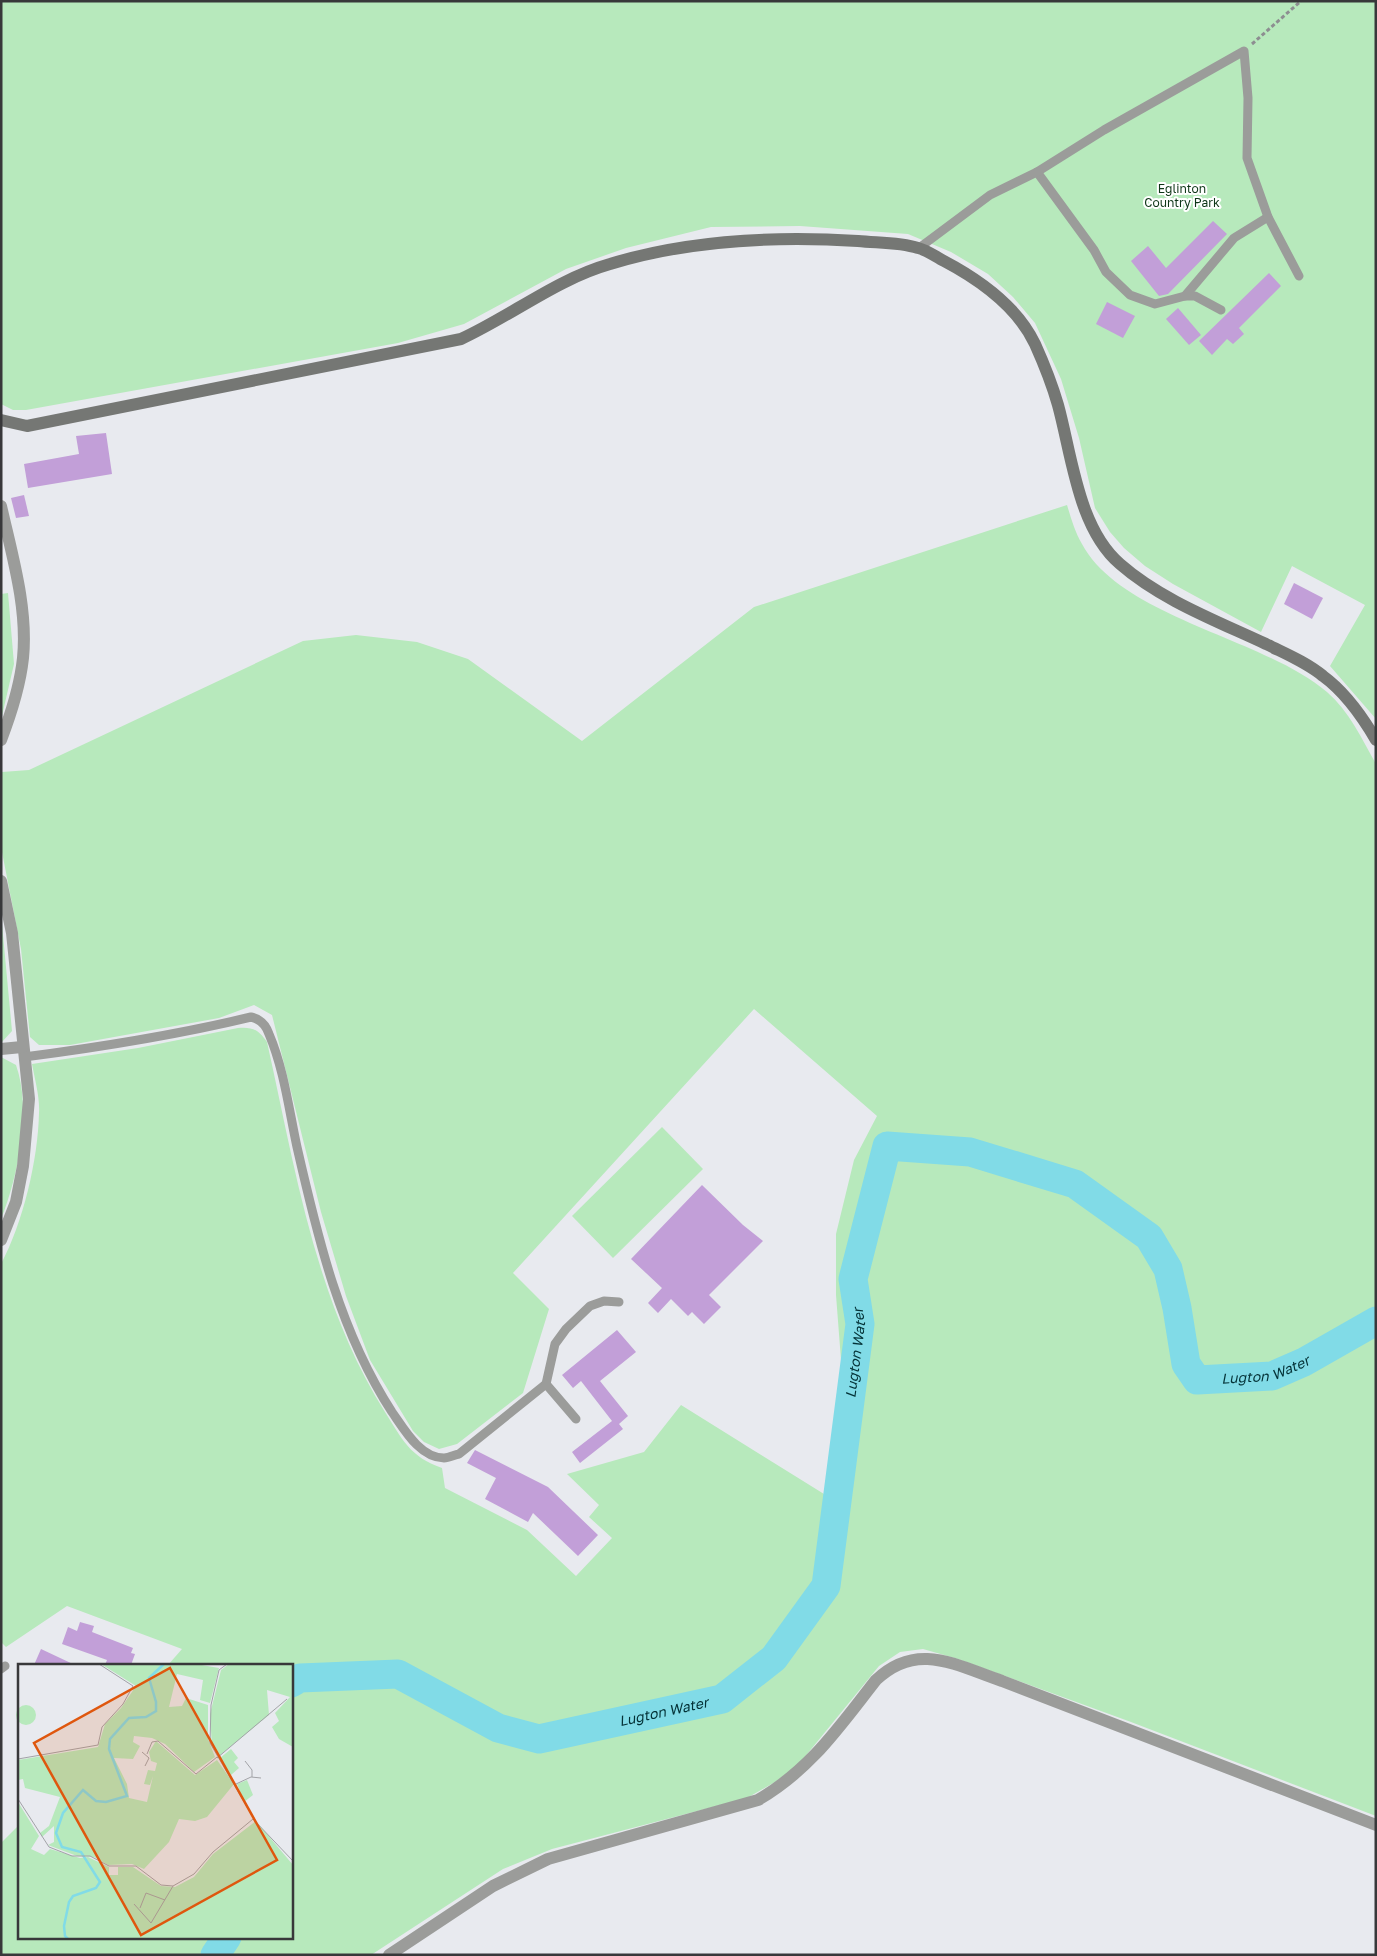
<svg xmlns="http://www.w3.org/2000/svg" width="1377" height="1956" font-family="'Golos Text',sans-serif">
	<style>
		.green { fill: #b7e9bc }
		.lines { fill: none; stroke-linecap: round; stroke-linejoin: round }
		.river { stroke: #81dbe7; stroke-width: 29 }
		.building { fill: #c29fd8 }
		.path { stroke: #8d8e91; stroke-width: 3; stroke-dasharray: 4 2.5; stroke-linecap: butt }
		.service { stroke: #9b9c9a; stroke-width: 9 }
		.minor { stroke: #9b9c9a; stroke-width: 12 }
		.secondary { stroke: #757774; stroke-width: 12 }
		.labels { text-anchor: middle; stroke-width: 4; stroke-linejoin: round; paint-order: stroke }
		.park-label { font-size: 12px; fill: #0e3617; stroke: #fff }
		.water-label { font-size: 14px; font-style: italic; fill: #043237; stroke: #fff }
		.inset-river { fill: none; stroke: #81dbe7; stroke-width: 2.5 }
		.inset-road { fill: none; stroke: #a2a3a7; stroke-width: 1 }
		.view { fill: #df570e; fill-opacity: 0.15; stroke: #df570e; stroke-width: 2.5 }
		.inset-edge { fill: none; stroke: #38383a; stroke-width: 2.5 }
	</style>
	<rect width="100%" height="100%" fill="#e8eaef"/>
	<g class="green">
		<path d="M1,1H1376V719L1330,666L1365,605L1292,566L1261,632L1173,584L1145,566L1124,548L1110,532L1095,508L1079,438L1061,379L1035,323L1013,297L988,274L951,252L908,234L800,226L711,227L626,248L566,269L464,324L398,343L26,410H13L1,404Z"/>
		<path d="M1067,505C1071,518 1075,532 1082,544C1122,618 1262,637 1327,692C1349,711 1362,739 1376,764V1816L1131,1722L958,1659L923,1649L900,1652L879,1666L799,1764L775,1782L747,1798L552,1849L503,1869L371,1955H1V1843L19,1825V1937H291V1665H168L182,1649L67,1606L6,1647L1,1642V1264C23,1223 38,1160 39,1113C40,1098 35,1080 32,1064L138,1048L238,1028C252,1027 258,1029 267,1042C295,1167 315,1301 385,1412C402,1439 410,1457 442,1468L445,1488L527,1530L576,1576L612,1538L589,1517L599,1505L567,1474L644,1452L681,1405L824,1494L842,1373L836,1295V1234L854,1160L877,1116L754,1009L513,1273L549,1309L523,1393L457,1444L439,1449L424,1442L413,1431L370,1360L346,1296L321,1212L272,1015L254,1005L219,1018L70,1045H39L30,1037L21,949L1,847L2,772L29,770L303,641L356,635L417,642L468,659L582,741L754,607Z"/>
		<path d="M8,593L14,664L1,720V594Z"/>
		<path d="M1,914L12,1031L1,1043Z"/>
		<path d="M1,1057L16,1065C32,1110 18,1176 1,1219Z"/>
		<path d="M662,1127L703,1169L613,1258L572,1216Z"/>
	</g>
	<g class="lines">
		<g class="river">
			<path id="s1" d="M291,1683L300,1678L398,1674L498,1728L539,1739L722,1699L774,1658L826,1586L860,1324L853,1279L887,1146L970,1152L1075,1184L1149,1237L1168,1269L1177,1308L1186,1364L1197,1380L1272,1376L1304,1362L1376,1321"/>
			<path d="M215,1955L227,1937"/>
		</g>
	</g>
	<g class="building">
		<path d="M1213,221L1227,234L1168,294L1159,296L1131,261L1148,246L1166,268Z"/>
		<path d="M1269,273L1281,286L1239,328L1244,334L1233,344L1227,339L1212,355L1199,341Z"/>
		<path d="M1107,302L1135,316L1123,338L1096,324Z"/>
		<path d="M1178,308L1201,335L1189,345L1166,319Z"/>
		<path d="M106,433L112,474L28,488L24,464L79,454L76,436Z"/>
		<path d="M24,495L29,516L16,518L11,498Z"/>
		<path d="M1294,583L1323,598L1312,619L1284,604Z"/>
		<path d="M702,1185L743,1225L763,1241L709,1295L721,1307L704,1324L692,1312L688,1316L671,1299L658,1313L648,1303L662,1288L631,1259Z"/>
		<path d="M617,1330L636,1352L600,1381L628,1416L619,1424L623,1429L580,1463L572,1452L612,1421L581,1381L573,1388L562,1375Z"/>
		<path d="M475,1450L548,1487L598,1535L578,1556L533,1513L528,1522L485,1499L496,1478L467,1463Z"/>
		<path d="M80,1622L94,1626L92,1632L133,1648L131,1653L135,1654L131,1665H105L107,1660L62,1644L68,1627L77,1631Z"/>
		<path d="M41,1649L75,1665H34Z"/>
	</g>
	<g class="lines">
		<path class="path" d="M1252,44L1301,1"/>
		<g class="service">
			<path d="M1037,172L1094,250L1106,272L1130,295L1155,304L1185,296L1234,238L1268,217"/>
			<path d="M919,248L990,195L1037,172L1104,130L1244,51L1248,98L1247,158L1268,217L1299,276"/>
			<path d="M1185,296H1195L1221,310"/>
			<path d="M24,1057C101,1047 176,1035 251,1017C260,1019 266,1025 269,1034C284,1069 289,1110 297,1147C318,1239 340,1332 392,1412C404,1429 420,1458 444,1458C449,1458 454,1455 459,1454L546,1384"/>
			<path d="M576,1419L546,1384L555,1344L566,1329L590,1306L604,1301L619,1302"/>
			<path d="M1,1669L5,1666"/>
		</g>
		<g class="minor">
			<path d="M1,506C12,555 28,608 23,658C20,686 11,714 1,740"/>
			<path d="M1,881L12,933L29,1099L23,1166L16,1202L1,1240"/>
			<path d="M1,1049L22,1047"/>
			<path d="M389,1955L493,1886L548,1859L758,1800C811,1769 839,1727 876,1680C917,1641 955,1665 1002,1681L1376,1825"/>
		</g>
		<path class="secondary" d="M1,420L27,426L461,339C511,316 557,279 610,264C688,240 777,236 858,241C878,243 899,242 918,248C927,250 936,257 944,261C980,280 1017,306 1035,344C1044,364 1052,384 1058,405C1072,456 1078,528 1120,564C1161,600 1217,621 1266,644C1286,654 1306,662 1323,676C1345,692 1362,716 1376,740"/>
	</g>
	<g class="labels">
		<g class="park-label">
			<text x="1182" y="193">Eglinton<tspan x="1182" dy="14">Country Park</tspan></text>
		</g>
		<g class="water-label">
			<text dy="5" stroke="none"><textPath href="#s1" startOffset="842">Lugton Water</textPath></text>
			<text dy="5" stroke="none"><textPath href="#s1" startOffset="1561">Lugton Water</textPath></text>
			<text dy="5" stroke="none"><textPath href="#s1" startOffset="392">Lugton Water</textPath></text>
		</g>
	</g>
	<g transform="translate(18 1664)">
		<rect width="275" height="275" fill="#e8eaef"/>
		<path d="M83,0H178L201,4L192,39L182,36L185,16L159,10L151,43L164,42L168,34L190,41V75L197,93L176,108L147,80L134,74L116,72L115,78L122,82L115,95L96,94L109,120L111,134L129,138L135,112L132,121L126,120L130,106L137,107L139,99L133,97L131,88L138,77L177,111L199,96L216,120L189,153L177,157L161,155L151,178L126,205L114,200L90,201L76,193L59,192L30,181L36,178V162L24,173L22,169L31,162L42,133L7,124L5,115L0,116V96L80,83L87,60L103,44L118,22ZM211,0H275V83L261,75L254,63L261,57L257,49L272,33L249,26L251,51L201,92L194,83L192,50L203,6ZM-2 51a10 10 0 1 1 20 0a10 10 0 1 1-20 0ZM213,85L220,94L216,98L221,104L213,111L202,94ZM229,116L235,131L226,138L219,120ZM0,138L21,172L13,185L26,191L32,185L62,194L70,193L91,203V211H100V203H115L143,222L157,223L176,213L195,190L238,157L275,201V275H0Z" fill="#b7e9bc"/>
		<path class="inset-river" d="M50,275L47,272L46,262L51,238L55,232L78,224L82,218L63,188L44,183L38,169L45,149L65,126L78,137L88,138L109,132L91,85L92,75L111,54L128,53L138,47V38L131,14L146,0"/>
		<path class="inset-road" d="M209,0L201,6L193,41L192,79L236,155M124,88L131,94L127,102M129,90L134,78L140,77L178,110L199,93M199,94L269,35M0,95L80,81L84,63L105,40L115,22L81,0M227,97L234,106V113M218,120L233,113L243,114M0,135L31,183L54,192H72L91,202H118L143,221L155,222L176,210L195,188L235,155L275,197M116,240L133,259L155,222M122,244L128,229L147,236"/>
		<path class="view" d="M152,4L259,196L123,271L16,79Z"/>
		<rect width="275" height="275" class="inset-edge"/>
	</g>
	<rect width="1377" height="1956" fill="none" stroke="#38383a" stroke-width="5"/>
</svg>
